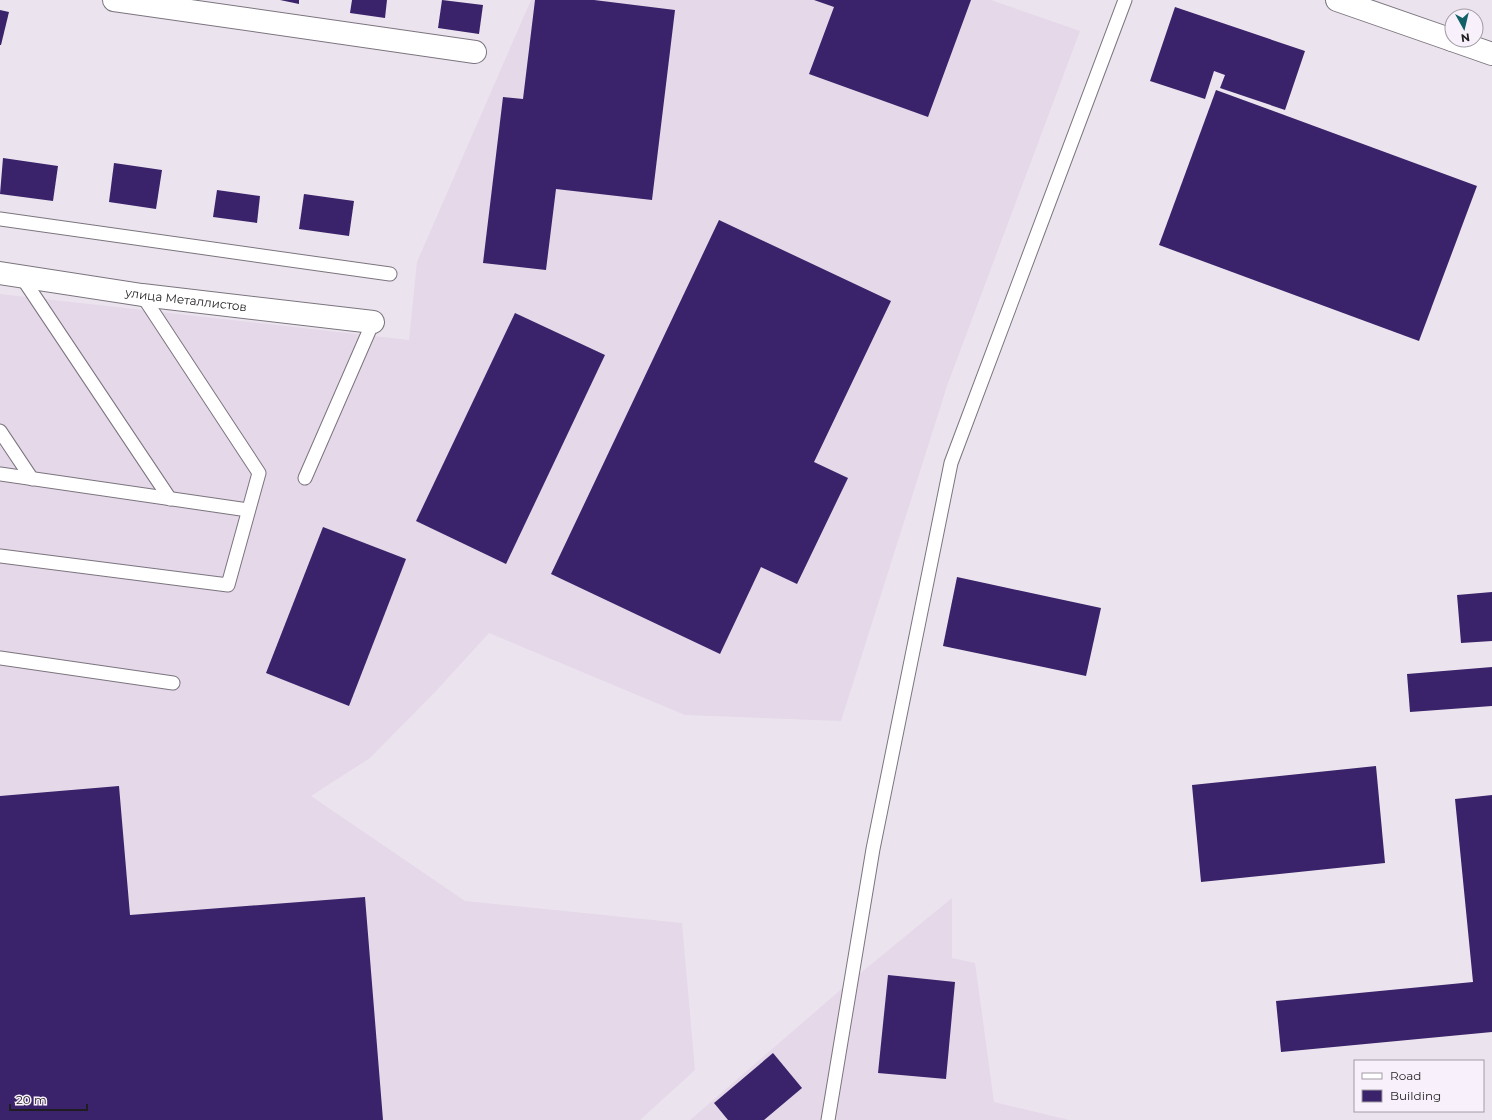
<svg xmlns="http://www.w3.org/2000/svg" width="1492" height="1120" font-family="Montserrat,sans-serif">
	<style>
		.built { fill: #e4d8e9 }
		.building { fill: #3a236a }
		.lines { fill: none; stroke-linecap: round; stroke-linejoin: round }
		.lane-casing { stroke: #7b747e; stroke-width: 15 }
		.street-casing { stroke: #7b747e; stroke-width: 24 }
		.secondary-casing { stroke: #7b747e; stroke-width: 24 }
		.lane { stroke: #fff; stroke-width: 13 }
		.street { stroke: #fff; stroke-width: 22 }
		.secondary { stroke: #fff; stroke-width: 22 }
		.labels { text-anchor: middle; stroke-width: 4; stroke-linejoin: round; paint-order: stroke }
		.street-label { font-size: 12px; fill: #201d21; stroke: #f8f1fc }
	</style>
	<rect width="100%" height="100%" fill="#ebe4ee"/>
	<g class="built">
		<path d="M531,0H991L1080,31L947,386L841,721L685,715L489,633L436,691L370,758L311,796L465,901L682,923L695,1070L640,1120H0V294L409,340L417,262Z"/>
		<path d="M952,898V958L975,963L994,1102L1069,1120H690L852,980Z"/>
	</g>
	<g class="building">
		<path d="M280,0H299V4Z"/>
		<path d="M352,0H387L385,18L350,13Z"/>
		<path d="M442,0L483,5L479,34L438,28Z"/>
		<path d="M535,0H594L675,10L652,200L556,189L546,270L483,263L503,97L523,99Z"/>
		<path d="M814,0H971L928,117L809,74L834,7Z"/>
		<path d="M1175,7L1305,51L1285,110L1220,88L1225,75L1214,71L1205,99L1150,81Z"/>
		<path d="M0,10L9,12L1,45H0Z"/>
		<path d="M1216,90L1477,186L1419,341L1159,245Z"/>
		<path d="M3,158L58,166L53,201L0,194Z"/>
		<path d="M114,163L162,170L156,209L109,202Z"/>
		<path d="M217,190L260,196L257,223L213,217Z"/>
		<path d="M304,194L354,201L349,236L299,229Z"/>
		<path d="M719,220L891,301L814,462L848,478L797,584L761,567L720,654L551,574Z"/>
		<path d="M515,313L605,355L506,564L416,521Z"/>
		<path d="M323,527L406,559L349,706L266,673Z"/>
		<path d="M957,577L1101,608L1086,676L943,646Z"/>
		<path d="M1492,592V641L1461,643L1457,595Z"/>
		<path d="M1492,667V706L1410,712L1407,674Z"/>
		<path d="M1376,766L1385,863L1201,882L1192,785Z"/>
		<path d="M119,786L130,915L365,897L383,1120H0V796Z"/>
		<path d="M1492,795V1032L1281,1052L1276,1001L1473,982L1455,799Z"/>
		<path d="M888,975L955,982L946,1079L878,1073Z"/>
		<path d="M773,1053L802,1088L764,1120H728L714,1103Z"/>
	</g>
	<g class="lines">
		<defs>
			<g id="lane">
				<path d="M0,219L390,274"/>
				<path d="M21,276L170,499"/>
				<path d="M0,431L32,479"/>
				<path d="M0,474L248,510"/>
				<path d="M305,478L373,322"/>
				<path d="M0,556L228,585L259,473L142,295"/>
				<path d="M0,658L173,683"/>
				<path d="M828,1120L873,849L951,463L1125,0"/>
			</g>
			<g id="street">
				<path d="M114,0L475,52"/>
				<path id="s1" d="M0,273L142,295L373,322"/>
			</g>
			<g id="secondary">
				<path d="M1337,0L1452,40"/>
				<path d="M1452,40L1492,54"/>
			</g>
		</defs>
		<use href="#lane" class="lane-casing"/>
		<use href="#street" class="street-casing"/>
		<use href="#secondary" class="secondary-casing"/>
		<use href="#lane" class="lane"/>
		<use href="#street" class="street"/>
		<use href="#secondary" class="secondary"/>
	</g>
	<g class="labels">
		<g class="street-label">
			<text dy="4" stroke="none"><textPath href="#s1" startOffset="188">улица Металлистов</textPath></text>
		</g>
	</g>
	<rect x="1354" y="1060" width="130" height="52" fill="#f8f1fc" stroke="#a29ca4"/>
	<rect x="1362" y="1073" width="20" height="6" fill="#ffffff" stroke="#a29ca4"/>
	<text x="1390" y="1080" font-size="12" fill="#201d21">Road</text>
	<rect x="1362" y="1090" width="20" height="12" fill="#3a236a" stroke="#a29ca4"/>
	<text x="1390" y="1100" font-size="12" fill="#201d21">Building</text>
	<g transform="translate(1464 28) rotate(172)"><circle r="19" fill="#f8f1fc" stroke="#a29ca4"/>
	<path d="M0-3L7 15L0 10L-7 15Z" fill="#106168"/>
	<text y="-6" font-size="11" font-weight="bold" text-anchor="middle" fill="#201d21">N</text>
	</g>
	<path d="M10 1104v6h77v-6" fill="none" stroke="#201d21" stroke-width="2"/>
	<text x="16" y="1104" font-size="12" fill="#201d21" stroke="#f8f1fc" stroke-width="3" paint-order="stroke">20 m</text>
</svg>
